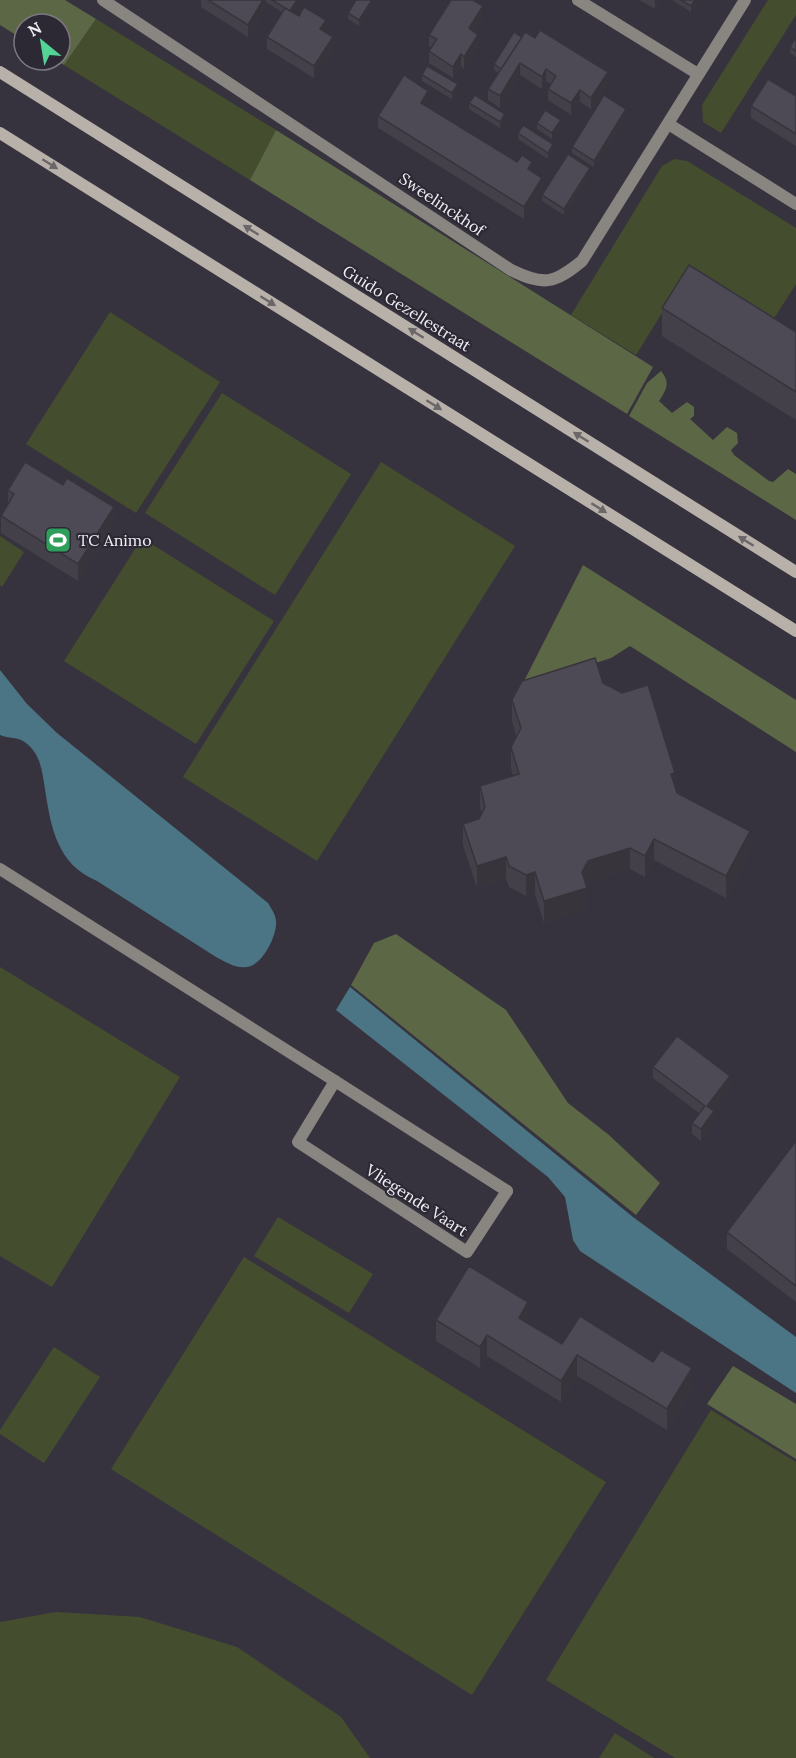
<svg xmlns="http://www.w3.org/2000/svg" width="796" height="1758" font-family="Lora,serif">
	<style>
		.green { fill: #444e2e }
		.forest { fill: #5c6745 }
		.water { fill: #4b7584 }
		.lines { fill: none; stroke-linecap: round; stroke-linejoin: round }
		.lane { stroke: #898580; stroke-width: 12 }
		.street { stroke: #898580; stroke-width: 12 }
		.secondary { stroke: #b8b1aa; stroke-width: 12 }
		.wall { fill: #434049 }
		.shaded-wall { fill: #37343c }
		.building { fill: #4e4a55; stroke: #37343c; stroke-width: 1.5 }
		.oneway { fill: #6c6669 }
		.labels { text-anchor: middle; stroke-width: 4.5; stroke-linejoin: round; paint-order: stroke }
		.street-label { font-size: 16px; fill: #f0eef5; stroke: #2d2934 }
		.poi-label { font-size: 16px; fill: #f0eef5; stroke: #2d2934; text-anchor: start }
	</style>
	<rect width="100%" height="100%" fill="#37333e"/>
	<g class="green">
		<path d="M768,0H796V15L721,133L703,122L702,105Z"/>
		<path d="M96,19L276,130L250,180L64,65Z"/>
		<path d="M674,159L687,161L796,228V284L771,323L688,271L636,355L571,315L662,166Z"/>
		<path d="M110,312L220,382L136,513L26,444Z"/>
		<path d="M222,393L351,474L275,595L145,513Z"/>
		<path d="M381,462L515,546L317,861L183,777Z"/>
		<path d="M0,536L24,552L2,587L0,585Z"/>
		<path d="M142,538L274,621L196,744L64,661Z"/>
		<path d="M0,967L180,1077L52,1287L0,1256Z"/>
		<path d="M278,1217L373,1274L349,1313L254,1256Z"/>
		<path d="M244,1257L606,1482L472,1695L111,1469Z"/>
		<path d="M54,1347L100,1377L44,1463L0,1434V1430Z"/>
		<path d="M711,1410L796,1462V1758H675L546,1680Z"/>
		<path d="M56,1612L140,1617L237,1647L341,1717L370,1758H0V1622Z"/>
		<path d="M615,1733L654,1758H599Z"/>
	</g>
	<g class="forest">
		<path d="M0,0H65L96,19L64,65L56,60H60V24H24V40L0,25Z"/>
		<path d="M276,130L653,367L627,414L250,180Z"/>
		<path d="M661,371C671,383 666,390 659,401L672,413L687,402L694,407V416L690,419L713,440L727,427L737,433L738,443L731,450L734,455L769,481L773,482L788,469L796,474V520L629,416L647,383Z"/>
		<path d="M583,565L796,700V752L630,646L611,658L521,687Z"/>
		<path d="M396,934L506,1010L568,1103L609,1135L660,1183L636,1215L351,985L374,943Z"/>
		<path d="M733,1366L796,1404V1459L707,1404Z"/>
	</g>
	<g class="water">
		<path d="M0,670L27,704L57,733L268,903C272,910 277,916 276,925C275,939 262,965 247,967C236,969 226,962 216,957L97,881C57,864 51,828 45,789C42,771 41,755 26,743C17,736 9,739 0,735Z"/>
		<path d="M350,987L633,1217L796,1337V1393L580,1251L573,1240L565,1197L548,1177L336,1010Z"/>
	</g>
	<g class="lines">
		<path class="lane" d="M335,1081L507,1191"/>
		<g class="street">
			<path d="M103,0L511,270C544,286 554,284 582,261L745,0"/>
			<path d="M578,0L698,74"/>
			<path d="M670,125L796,204"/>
			<path d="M0,869L335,1081L298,1142L467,1252L507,1191"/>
		</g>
		<g class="secondary">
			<path d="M0,72L796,572"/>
			<path d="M0,133L796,631"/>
		</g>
	</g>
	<g class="wall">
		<path d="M201,0H266V7L248,37L201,7Z"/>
		<path d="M266,0H301L293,12L326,31L325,32L333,49L314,78L267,49V37L283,13L266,2Z"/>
		<path d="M639,0H661L655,9Z"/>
		<path d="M672,0H699L691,12Z"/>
		<path d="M372,6L359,26L348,19V13Z"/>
		<path d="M483,18L474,32L478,46L464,69L461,66L453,78L429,63V51L431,48L429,46V35Z"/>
		<path d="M522,37L608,84L591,109L580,102L571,115L548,100V89L551,84L546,81L542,89L520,75L500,108L488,100V89L498,73L494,70V64Z"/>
		<path d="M796,37V57L790,53V47Z"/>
		<path d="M422,75L458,90L452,99L422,81Z"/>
		<path d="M796,96V146L751,118V106Z"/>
		<path d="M428,103L426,106L532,172L542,190L524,219L378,128V116Z"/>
		<path d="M469,103L505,120L500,128L469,109Z"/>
		<path d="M626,115L594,167L572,153V147Z"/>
		<path d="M537,123L561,126L552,139L537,129Z"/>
		<path d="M518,133L553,150L548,159L518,139Z"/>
		<path d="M590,174L564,215L542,201V195Z"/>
		<path d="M662,308L796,332V420L662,336Z"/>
		<path d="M8,490L114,524L78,581L1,533V516L8,504Z"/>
		<path d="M603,683L675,787L677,793L750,852L726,898L654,860L645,877L630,869L588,882L586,886L587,909L544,923L535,894L526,896L509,887L506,879L477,888L463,845V824L479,819L482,814L480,808V786L513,776L511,768V747L516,736L512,721V700Z"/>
		<path d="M653,1067L730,1088L713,1110L714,1123L701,1141L692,1134V1123L699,1113L653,1078Z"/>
		<path d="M796,1141V1302L727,1249V1232Z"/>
		<path d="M436,1320L528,1323L562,1344L692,1390L667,1430L577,1376L561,1402L487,1356L480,1368L436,1341Z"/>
	</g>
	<g class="shaded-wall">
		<path d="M263,0H266V7L248,37V25Z"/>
		<path d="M297,0H301L290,17V11Z"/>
		<path d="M372,0V6L359,26V20Z"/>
		<path d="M655,0H661L655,9Z"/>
		<path d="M695,0H699L691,12V6Z"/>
		<path d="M483,6V18L469,40V28Z"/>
		<path d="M326,20V31L320,41V29Z"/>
		<path d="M478,35V46L464,69V57Z"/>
		<path d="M333,37V49L314,78V66Z"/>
		<path d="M461,54V66L453,78V67Z"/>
		<path d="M520,63V75L500,108V96Z"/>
		<path d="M546,69V81L542,89V77Z"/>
		<path d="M608,72V84L591,109V98Z"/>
		<path d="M458,84V90L452,99V93Z"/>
		<path d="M580,90V102L571,115V103Z"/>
		<path d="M428,91V103L421,115V103Z"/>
		<path d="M626,109V115L594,167V161Z"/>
		<path d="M505,114V120L500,128V122Z"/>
		<path d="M561,120V126L552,139V133Z"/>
		<path d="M553,144V150L548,159V153Z"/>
		<path d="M532,162V174L528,169Z"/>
		<path d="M590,168V174L564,215V209Z"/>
		<path d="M542,178V190L524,219V207Z"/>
		<path d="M114,507V524L78,581V564Z"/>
		<path d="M675,773V794L671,774Z"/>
		<path d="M750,831V852L726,898V876Z"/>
		<path d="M654,839V860L645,877V856Z"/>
		<path d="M630,848V869L588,882L585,888H587V909L544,923V901L582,872L588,861Z"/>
		<path d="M506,857V879L477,888V866Z"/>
		<path d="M535,872V894L526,896V875Z"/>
		<path d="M730,1076V1088L707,1118V1106Z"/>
		<path d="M714,1111V1123L701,1141V1129Z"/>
		<path d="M528,1302V1324L519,1318Z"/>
		<path d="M487,1335V1356L480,1368V1347Z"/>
		<path d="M577,1355V1376L561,1402V1381Z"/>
		<path d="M692,1368V1390L667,1430V1409Z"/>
	</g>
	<g class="building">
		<path d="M208,0H263L248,25Z"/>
		<path d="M272,0H297L290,11Z"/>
		<path d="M356,0H372L359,20L348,13Z"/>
		<path d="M451,0H473L483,6L469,28L478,35L464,57L461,54L453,67L429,51L437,39L429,35Z"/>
		<path d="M681,0H695L691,6Z"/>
		<path d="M304,7L326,20L320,29L333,37L314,66L267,37L285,8L299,16Z"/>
		<path d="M540,30L608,72L591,98L580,90L571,103L548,89L556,76L546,69L542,77L520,63L500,96L488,89L525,32L535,38Z"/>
		<path d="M514,32L522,37L501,69L494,64Z"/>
		<path d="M796,37V51L790,47Z"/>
		<path d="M427,66L458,84L452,93L422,75Z"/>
		<path d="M404,75L428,91L421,103L517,162L522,155L532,162L528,169L542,178L524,207L378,116Z"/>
		<path d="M768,79L796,96V134L751,106Z"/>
		<path d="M475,95L505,114L500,122L469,103Z"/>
		<path d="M604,95L626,109L594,161L572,147Z"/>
		<path d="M545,110L561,120L552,133L537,123Z"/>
		<path d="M523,125L553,144L548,153L518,133Z"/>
		<path d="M568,154L590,168L564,209L542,195Z"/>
		<path d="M689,265L796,332V392L662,308Z"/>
		<path d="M25,462L63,485L67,478L114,507L78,564L1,516L14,494L8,490Z"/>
		<path d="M595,658L603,683L622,693L648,685L675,773L671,774L677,793L750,831L726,876L654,839L645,856L630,848L588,861L582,872L587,888L544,901L535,872L526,875L509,866L506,857L477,866L463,824L479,819L485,807L480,786L519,774L511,747L521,728L512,700L522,681Z"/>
		<path d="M677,1036L730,1076L707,1106L714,1111L701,1129L692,1123L705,1106L653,1067Z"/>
		<path d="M796,1141V1286L727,1232Z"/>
		<path d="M469,1266L528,1302L519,1318L562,1344L580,1316L653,1362L661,1350L692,1368L667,1409L577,1355L561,1381L487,1335L480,1347L436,1320Z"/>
	</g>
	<defs><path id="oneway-solid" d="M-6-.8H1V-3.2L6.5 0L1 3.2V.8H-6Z" transform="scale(1.5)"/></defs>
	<g class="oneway">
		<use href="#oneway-solid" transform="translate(50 164) rotate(32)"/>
		<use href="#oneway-solid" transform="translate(251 230) rotate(-148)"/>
		<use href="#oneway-solid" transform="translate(268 301) rotate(32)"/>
		<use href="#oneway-solid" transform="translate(416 333) rotate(-148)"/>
		<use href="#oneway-solid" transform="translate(434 405) rotate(32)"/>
		<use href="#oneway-solid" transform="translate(581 437) rotate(-148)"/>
		<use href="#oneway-solid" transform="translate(599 508) rotate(32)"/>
		<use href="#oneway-solid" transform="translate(746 541) rotate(-148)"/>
	</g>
	<defs>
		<symbol id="stadium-square" viewBox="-11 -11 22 22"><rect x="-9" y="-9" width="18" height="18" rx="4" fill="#2e9e5b" stroke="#2d2934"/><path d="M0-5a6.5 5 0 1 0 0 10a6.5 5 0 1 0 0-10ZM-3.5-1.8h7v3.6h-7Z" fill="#fff"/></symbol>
	</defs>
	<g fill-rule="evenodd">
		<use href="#stadium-square" x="43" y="525" width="30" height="30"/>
	</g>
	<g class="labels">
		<g class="street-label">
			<text transform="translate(442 204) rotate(34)" y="6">Sweelinckhof</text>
			<text transform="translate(407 308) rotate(32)" y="6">Guido Gezellestraat</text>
			<text transform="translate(417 1200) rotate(33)" y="6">Vliegende Vaart</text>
		</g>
		<g class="poi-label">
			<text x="78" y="546">TC Animo</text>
		</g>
	</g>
	<g transform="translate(42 42) rotate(330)"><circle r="28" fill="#2d2934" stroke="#7b7881" stroke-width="1.5"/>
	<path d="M0-4.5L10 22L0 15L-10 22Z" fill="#54d396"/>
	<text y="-9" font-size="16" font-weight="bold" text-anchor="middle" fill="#f0eef5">N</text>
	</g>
</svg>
